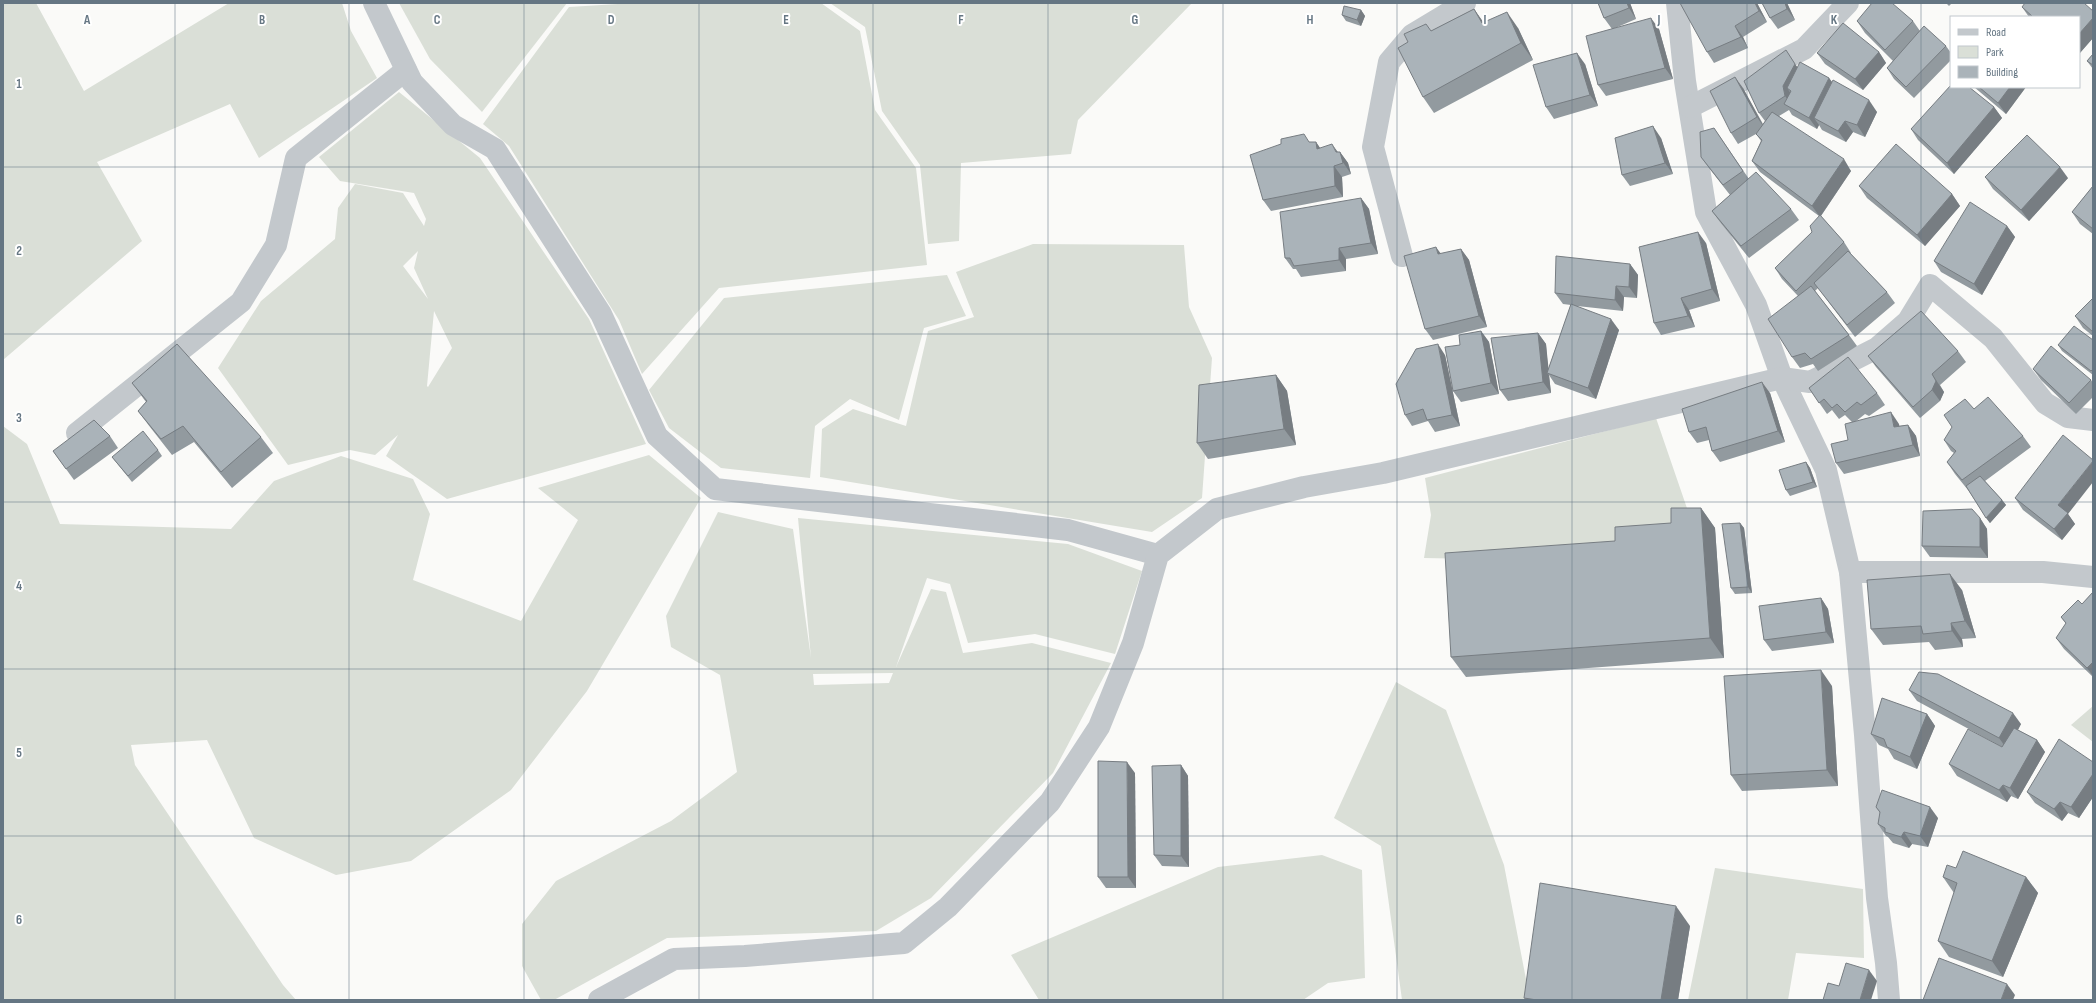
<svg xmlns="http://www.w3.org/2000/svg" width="2096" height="1003" font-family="'Sofia Sans Condensed',sans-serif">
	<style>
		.green { fill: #dadfd7; fill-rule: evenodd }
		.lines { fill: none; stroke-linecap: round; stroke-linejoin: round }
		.minor { stroke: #c3c8cc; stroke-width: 22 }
		.wall { fill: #929a9f }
		.shaded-wall { fill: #777d82 }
		.building { fill: #aab3b9; stroke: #777d82 }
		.grid { fill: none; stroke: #657683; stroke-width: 1; stroke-opacity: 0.55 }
		.grid-label { font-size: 13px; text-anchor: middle; font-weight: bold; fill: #657683; stroke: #fff; stroke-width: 4; stroke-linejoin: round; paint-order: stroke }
	</style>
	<rect width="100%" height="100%" fill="#fafaf8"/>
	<g class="green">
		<path d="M3,3H36L84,91L229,3H342L351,31L377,78L259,158L230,104L97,162L142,241L3,360Z"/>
		<path d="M399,3H567L482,112L430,59Z"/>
		<path d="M634,3H821L860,31L875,110L916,168L927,265L719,288L642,374L619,320L509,146L483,124L569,7Z"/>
		<path d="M830,3H1192L1078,120L1071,154L961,163L959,241L928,244L920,165L882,111L865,27Z"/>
		<path d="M399,92L480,158L589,319L646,444L447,499L386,456L398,435L375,455L350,450L288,465L218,368L261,301L335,239L338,208L355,184L403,193L424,226L426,219L414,193L340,181L319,157ZM418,251L414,268L428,299L403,266ZM434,311L452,348L428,387L427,386Z"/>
		<path d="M1033,244L1184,245L1189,307L1212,358L1202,498L1152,532L820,477L822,429L853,409L906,426L928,331L974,317L956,272Z"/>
		<path d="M947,275L966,316L924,328L899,420L850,399L815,426L810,478L721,468L669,428L649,390L724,298Z"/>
		<path d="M1656,418L1690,517L1576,561L1424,558L1431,515L1425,478Z"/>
		<path d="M3,426L27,444L60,524L231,529L274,481L341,456L413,479L430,514L413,580L521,621L578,520L538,488L649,455L701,498L587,691L511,790L411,861L336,875L254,838L207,740L131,745L135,765L283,985L296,1000H3Z"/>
		<path d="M718,512L793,529L811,658L798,518L1068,544L1142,571L1115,654L1035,634L968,643L950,584L927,578L896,667L931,589L946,592L963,653L1032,643L1111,663L1053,773L931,898L876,931L667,938L554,1000H541L522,966V924L556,881L671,821L737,772L720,675L671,647L666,616ZM893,673L889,683L814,685L813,674Z"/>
		<path d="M1396,682L1446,710L1504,865L1530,1000H1402L1381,846L1334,818Z"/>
		<path d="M2093,706V742L2071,725Z"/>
		<path d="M1322,855L1362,870L1365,978L1328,983L1303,1000H1039L1011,955L1218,867Z"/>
		<path d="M1715,868L1863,889L1864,958L1796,953L1788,1000H1688Z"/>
	</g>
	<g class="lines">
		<g class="minor">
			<path d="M374,3L412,82L453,125L495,149L601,314L657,436L715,489L1068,530L1158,555"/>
			<path d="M1677,3L1685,81L1706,212L1756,305L1782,378L1826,470L1850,572L1865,735L1877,898L1886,963L1889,1000"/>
			<path d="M1690,107L1804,49L1848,3"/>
			<path d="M1402,256L1373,147L1389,62L1412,35L1465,3"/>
			<path d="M77,433L241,302L276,245L296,158L406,70"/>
			<path d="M1850,572H2043L2093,577"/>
			<path d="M599,1000L674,959L745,956L904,943L948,907L1050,802L1099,727L1133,643L1158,555L1217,509L1304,487L1383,473L1782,378L1810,382L1877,348L1908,321L1930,285L1993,338L2045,403L2068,417L2093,420"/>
		</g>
	</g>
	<g class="wall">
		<path d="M1598,3H1630L1636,19L1613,29H1659L1673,79L1606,96L1598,85L1612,29L1604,18Z"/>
		<path d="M1757,3L1767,22L1743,37L1748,48L1714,63L1707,52Z"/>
		<path d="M1762,3H1787L1795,20L1778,29L1770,18Z"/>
		<path d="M1946,3H1952L1949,6Z"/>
		<path d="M2022,7L2093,11V38L2079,54V17H2029Z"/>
		<path d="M1474,9L1483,22L1518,28L1533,60L1434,113L1423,97L1431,31Z"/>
		<path d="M1361,10L1365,16L1361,26L1346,21L1342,15Z"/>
		<path d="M1857,21H1913L1920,31L1946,46L1951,53V60L1914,98L1894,79L1887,68L1893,61L1865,33Z"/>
		<path d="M1786,50L1797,67L1829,78L1832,82L1877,112L1865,137L1853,132L1846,142L1822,130L1819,125L1817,129L1792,115L1789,110L1779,116L1851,171L1821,216L1844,242L1851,253V254L1887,292L1895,303L1855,337L1818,288L1815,291L1849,335L1857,346L1818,371L1813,364L1800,368L1792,357L1798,296L1782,279L1775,268L1812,232L1819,216L1760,172L1752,161L1761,141L1756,134L1738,144L1731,133L1743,88L1763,124L1765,121L1759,113Z"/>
		<path d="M1879,52L1886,63L1863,90L1825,64L1817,53Z"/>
		<path d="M2093,54V69L2087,61Z"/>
		<path d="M1585,64L1598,106L1554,119L1546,107Z"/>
		<path d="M1974,87H2026L2006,114Z"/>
		<path d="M1994,107L2002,118L1954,174L1918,140L1911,129Z"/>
		<path d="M1714,128L1749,179L1791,209L1799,220L1749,258L1720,222L1712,211L1730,195L1709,168L1701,157Z"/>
		<path d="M1661,138L1673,174L1630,186L1622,175Z"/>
		<path d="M1310,142H1316L1320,148L1338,152H1340L1348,163L1351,174L1342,177L1343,197L1271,211L1263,200Z"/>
		<path d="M1985,177L2068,178L2029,221L1993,189Z"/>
		<path d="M1859,186L1952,194L1960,206L1925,246L1867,198Z"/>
		<path d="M2093,186V234L2080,224L2072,212Z"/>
		<path d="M1361,198L1369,209L1378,254L1346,259V271L1301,277L1296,269H1293L1285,258Z"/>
		<path d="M2007,226L2015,237L1982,295L1941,272L1934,261Z"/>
		<path d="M1706,243L1720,301L1689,310L1695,327L1661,335L1654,323Z"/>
		<path d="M1461,249L1469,260L1487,327L1433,340L1425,329L1441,254Z"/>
		<path d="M1630,264L1638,275L1637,298L1624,297L1623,311L1577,306L1619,330L1596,399L1555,384L1549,375L1551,393L1508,401L1500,390L1538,333L1546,344L1548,370L1571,305L1563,304L1555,293Z"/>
		<path d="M2093,298V336L2083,328L2075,316Z"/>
		<path d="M1481,331L1489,342L1499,394L1461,402L1453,391L1460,345Z"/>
		<path d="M2093,340V375L2062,351L2058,345Z"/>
		<path d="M1958,351L1966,362L1940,385L1944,392L1940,401L1920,418L1876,367L1868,356Z"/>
		<path d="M1445,355L1460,426L1435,432L1428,421L1412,426L1405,415Z"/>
		<path d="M2033,369L2091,380L2093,383V397L2076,414L2041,380Z"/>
		<path d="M1276,375L1287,391L1296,445L1208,459L1197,443Z"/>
		<path d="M132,383L261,437L273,453L232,488L194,442L172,455L150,427L138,411L146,402Z"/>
		<path d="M1809,388L1877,393L1885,405L1869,416L1865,414L1855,422L1899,424V426L1908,425L1916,436L1920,456L1844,474L1836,463L1848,440L1852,422L1845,415L1839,419L1832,410L1827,414Z"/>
		<path d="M1770,393L1785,442L1720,462L1712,451L1709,440L1697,443L1689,432Z"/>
		<path d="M1974,409L2023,436L2031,447L1985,481L2002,500L2006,505L1990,523L1968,490L1955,474L1947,462L1954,453L1951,451L1944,440Z"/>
		<path d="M110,436L118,448L74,480L53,451Z"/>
		<path d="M158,450L162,456L132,482L112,457Z"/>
		<path d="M1806,462L1810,468L1817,487L1790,496L1786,490Z"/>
		<path d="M2015,498L2068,514L2075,524L2062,540L2023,510Z"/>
		<path d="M1701,508L1715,528L1724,658L1466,677L1451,657L1615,541L1671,523Z"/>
		<path d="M1980,518L1987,529L1988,558L1930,557L1922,546Z"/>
		<path d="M1740,523L1744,528L1752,593L1735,594L1731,588Z"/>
		<path d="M1962,590L1976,638L1962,639L1963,647L1935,650L1929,642L1883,645L1871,629Z"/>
		<path d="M2093,592V677L2064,649L2056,638L2066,624L2061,617L2082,604Z"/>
		<path d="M1821,598L1828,609L1834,643L1772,651L1764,640Z"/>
		<path d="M1832,686L1838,786L1742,791L1731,775Z"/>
		<path d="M1909,690L2021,724L2018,730L2037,740L2045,752L2018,799L2011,796L2007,802L1957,776L1949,764L2002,747L1917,701Z"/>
		<path d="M1927,714L1935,726L1917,769L1894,759L1888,749L1879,745L1871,734Z"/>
		<path d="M2093,762V797L2079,818L2068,813L2062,821L2035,803L2027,792Z"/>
		<path d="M1181,765L1188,776L1189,867L1162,866L1154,855Z"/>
		<path d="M1135,773L1136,888H1106L1098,877Z"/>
		<path d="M1876,807L1938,818L1928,847L1912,844L1909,848L1893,843L1888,837L1886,836L1878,824L1880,813Z"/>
		<path d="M1956,868L2026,877L2038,893L2003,977L1949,957L1938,941L1954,893L1943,877Z"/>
		<path d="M1690,926L1678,1000H1526L1524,998Z"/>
	</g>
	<g class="shaded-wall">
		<path d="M1627,3H1630L1636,19L1629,8Z"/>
		<path d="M1755,3H1757L1767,22L1759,11Z"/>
		<path d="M1785,3H1787L1795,20L1787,9Z"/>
		<path d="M1474,9L1486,26L1482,23Z"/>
		<path d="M1361,10L1365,16L1361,26L1357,20Z"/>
		<path d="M1507,12L1518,28L1533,60L1521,43Z"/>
		<path d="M1651,18L1659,29L1673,79L1665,68Z"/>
		<path d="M2093,18V38L2079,54V34Z"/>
		<path d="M1735,26L1743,37L1748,48L1741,37Z"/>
		<path d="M1879,52L1886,63L1863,90L1855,79Z"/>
		<path d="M1577,53L1585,64L1598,106L1590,95Z"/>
		<path d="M1795,64L1803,75L1791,91L1787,88L1792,95L1793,107L1785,96L1783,86Z"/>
		<path d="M1735,77L1743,88L1765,129L1757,117Z"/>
		<path d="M1829,78L1837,89L1814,118L1819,125L1817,129L1809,118Z"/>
		<path d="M2010,87H2026L2006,114L1998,103Z"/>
		<path d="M1869,100L1877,112L1865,137L1857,125Z"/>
		<path d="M1994,107L2002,118L1954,174L1947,163Z"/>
		<path d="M1845,121L1853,132L1846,142L1838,131Z"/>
		<path d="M1653,126L1661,138L1673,174L1665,163Z"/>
		<path d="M1316,142L1324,154L1317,149Z"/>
		<path d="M1332,144L1340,155V152L1348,163L1351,174L1336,152Z"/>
		<path d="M1844,159L1851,171L1820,217L1812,206Z"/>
		<path d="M1334,166L1342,177L1343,197L1335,186Z"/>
		<path d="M2060,167L2068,178L2029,221L2021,210Z"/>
		<path d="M1952,194L1960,206L1925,246L1917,235Z"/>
		<path d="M1361,198L1369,209L1378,254L1371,243Z"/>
		<path d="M2007,226L2015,237L1982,295L1974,284Z"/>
		<path d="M1698,232L1706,243L1720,301L1712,289Z"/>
		<path d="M1436,247L1444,258L1438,254Z"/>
		<path d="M1339,248L1346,259V271L1339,260Z"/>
		<path d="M1461,249L1469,260L1487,327L1479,316Z"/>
		<path d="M1630,264L1638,275L1637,298L1629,287Z"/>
		<path d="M1616,286L1624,297L1623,311L1615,300Z"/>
		<path d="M1681,298L1689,310L1695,327L1688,316Z"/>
		<path d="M1611,319L1619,330L1596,399L1588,388Z"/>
		<path d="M1481,331L1489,342L1499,394L1491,383Z"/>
		<path d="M1538,333L1546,344L1549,373H1547L1549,375L1551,393L1543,382Z"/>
		<path d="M1438,344L1445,355L1460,426L1452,415Z"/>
		<path d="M1932,374L1944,392L1940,401L1932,390Z"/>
		<path d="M1276,375L1287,391L1296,445L1284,429Z"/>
		<path d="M1762,382L1770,393L1785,442L1778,431Z"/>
		<path d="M1891,412L1899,424L1902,438L1894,427Z"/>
		<path d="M1908,425L1916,436L1920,456L1913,445Z"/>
		<path d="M2093,461V482L2068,514L2075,524L2062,540L2054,529L2058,505Z"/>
		<path d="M1806,462L1810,468L1817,487L1813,482Z"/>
		<path d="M2002,500L2006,505L1990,523L1986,518Z"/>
		<path d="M1701,508L1715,528L1724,658L1710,638Z"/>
		<path d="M1980,518L1987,529L1988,558L1980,547Z"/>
		<path d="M1740,523L1744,528L1752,593L1748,587Z"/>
		<path d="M1950,574L1962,590L1976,638L1965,621Z"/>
		<path d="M1821,598L1828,609L1834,643L1826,632Z"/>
		<path d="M1951,623L1962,639L1963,647L1952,631Z"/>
		<path d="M2093,662V676L2087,668Z"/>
		<path d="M1821,670L1832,686L1838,786L1827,770Z"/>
		<path d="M2013,713L2021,724L2007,749L1999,738Z"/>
		<path d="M1927,714L1935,726L1917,769L1910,757Z"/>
		<path d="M2037,740L2045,752L2018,799L2010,788Z"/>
		<path d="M1127,762L1135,773L1136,888L1128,877Z"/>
		<path d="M1181,765L1188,776L1189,867L1181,856Z"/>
		<path d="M2093,774V797L2079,818L2071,807Z"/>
		<path d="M2003,785L2011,796L2007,802L1999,790Z"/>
		<path d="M2060,802L2068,813L2062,821L2054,809Z"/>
		<path d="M1930,807L1938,818L1928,847L1920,836Z"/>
		<path d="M1904,832L1912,844L1909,848L1901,837Z"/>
		<path d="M2026,877L2038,893L2003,977L1992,961Z"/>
		<path d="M1676,906L1690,926L1678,1000H1661Z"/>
		<path d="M1869,970L1877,981L1871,1000H1860Z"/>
		<path d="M2007,984L2015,995L2013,1000H2001Z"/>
	</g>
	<g class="building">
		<path d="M1598,3H1627L1629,8L1604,18Z"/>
		<path d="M1680,3H1755L1759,11L1735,26L1741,37L1707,52Z"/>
		<path d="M1762,3H1785L1787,9L1770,18Z"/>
		<path d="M1872,3H1892L1913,21L1885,50L1857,21Z"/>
		<path d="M2025,3H2084L2093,11V18L2079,34V17H2033L2022,7Z"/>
		<path d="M1344,6L1361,10L1357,20L1342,15Z"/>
		<path d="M1474,9L1482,23L1507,12L1521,43L1423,97L1398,48L1408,42L1404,34L1426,24L1431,31Z"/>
		<path d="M1651,18L1665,68L1598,85L1586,36Z"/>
		<path d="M1843,23L1879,52L1855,79L1817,53Z"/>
		<path d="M1924,26L1946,46L1906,87L1887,68Z"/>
		<path d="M1786,50L1795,64L1783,86L1785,96L1759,113L1744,81Z"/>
		<path d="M1577,53L1590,95L1546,107L1533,65Z"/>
		<path d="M2093,54V65L2087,61Z"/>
		<path d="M1800,62L1829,78L1809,118L1784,104L1791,91L1787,88Z"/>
		<path d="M1735,77L1757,117L1731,133L1710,91Z"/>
		<path d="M1833,80L1869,100L1857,125L1845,121L1838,131L1814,118Z"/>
		<path d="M1951,85V87H1969L1994,107L1947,163L1911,129Z"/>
		<path d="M1979,87H2010L1998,103Z"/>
		<path d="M1772,112L1844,159L1812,206L1752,161L1762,140L1756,134Z"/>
		<path d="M1653,126L1665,163L1622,175L1615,138Z"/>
		<path d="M1714,128L1743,171L1723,185L1701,157L1700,132Z"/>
		<path d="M1304,134L1309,142H1316L1317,149L1332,144L1336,152H1340L1343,163L1334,166L1335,186L1263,200L1250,155L1281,144V139Z"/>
		<path d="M2027,135L2060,167L2021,210L1985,177Z"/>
		<path d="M1896,144L1952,194L1917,235L1859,186Z"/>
		<path d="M1756,172L1791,209L1741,246L1712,211Z"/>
		<path d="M2093,186V229L2072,212Z"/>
		<path d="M1361,198L1371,243L1339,248V260L1294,266L1290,258H1285L1280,212Z"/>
		<path d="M1970,202L2007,226L1974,284L1934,261Z"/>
		<path d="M1820,215L1844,242L1796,291L1775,268L1812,232L1810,226Z"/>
		<path d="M1698,232L1712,289L1681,298L1688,316L1654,323L1639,247Z"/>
		<path d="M1436,247L1438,254L1461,249L1479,316L1425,329L1404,256Z"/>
		<path d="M1848,251L1887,292L1847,325L1814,283Z"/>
		<path d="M1556,256L1630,264L1629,287L1616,286L1615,300L1555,293Z"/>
		<path d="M1811,286L1849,335L1811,359L1805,353L1792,357L1768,319Z"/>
		<path d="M2093,298V332L2075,316Z"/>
		<path d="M1571,304L1611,319L1588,388L1547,373Z"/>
		<path d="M1921,311L1958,351L1932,374L1936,381L1932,390L1913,407L1868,356Z"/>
		<path d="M2074,326L2093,340V369L2091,371L2058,345Z"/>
		<path d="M1481,331L1491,383L1453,391L1445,347L1460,345L1459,335Z"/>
		<path d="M1538,333L1543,382L1500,390L1491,338Z"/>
		<path d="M177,344L261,437L221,472L183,426L161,439L138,411L147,401L132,383Z"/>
		<path d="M1438,344L1452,415L1427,420L1423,409L1405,415L1396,384L1416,349Z"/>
		<path d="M2051,346L2091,380L2069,403L2033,369Z"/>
		<path d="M1848,357L1877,393L1861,405L1857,402L1845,412L1837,404L1832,408L1824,399L1819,403L1809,388Z"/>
		<path d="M1276,375L1284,429L1197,443L1199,385Z"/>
		<path d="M1762,382L1778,431L1712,451L1706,427L1689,432L1682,409Z"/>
		<path d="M1988,397L2023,436L1962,480L1947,462L1956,451L1944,440L1952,427L1944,415L1965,399L1974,409Z"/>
		<path d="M1891,412L1894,427L1908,425L1913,445L1836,463L1831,444L1848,440L1845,424Z"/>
		<path d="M94,420L110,436L66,469L53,451Z"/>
		<path d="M143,431L158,450L128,476L112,457Z"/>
		<path d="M2063,435L2093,460V461L2058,505L2068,513L2054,529L2015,498Z"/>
		<path d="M1806,462L1813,482L1786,490L1779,470Z"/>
		<path d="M1980,476L2002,500L1986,518L1966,486Z"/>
		<path d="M1671,508H1701L1710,638L1451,657L1445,553L1615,541V527L1671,523Z"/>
		<path d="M1972,509L1980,518V547L1922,546L1923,511Z"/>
		<path d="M1740,523L1748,587L1731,588L1722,524Z"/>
		<path d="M1950,574L1965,621L1951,623L1952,631L1923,634L1921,626L1871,629L1867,580Z"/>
		<path d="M2093,592V662L2087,668L2056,638L2066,623L2061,617L2078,600L2082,604Z"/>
		<path d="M1821,598L1826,632L1764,640L1759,606Z"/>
		<path d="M1821,670L1827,770L1731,775L1724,676Z"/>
		<path d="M1919,672L1938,674L2013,713L1999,738L1909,690Z"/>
		<path d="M1882,698L1927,714L1910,757L1887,747L1884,739L1871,734Z"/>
		<path d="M2014,728L2037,740L2010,788L2003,785L1999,790L1949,764L1968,729L2002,747Z"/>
		<path d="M2059,739L2093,762V774L2071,807L2060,802L2054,809L2027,792Z"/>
		<path d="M1098,761L1127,762L1128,877H1098Z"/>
		<path d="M1181,765V856L1154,855L1152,766Z"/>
		<path d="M1882,790L1930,807L1920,836L1904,832L1901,837L1885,832V828L1878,824L1880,812L1876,807Z"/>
		<path d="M1963,851L2026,877L1992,961L1938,941L1957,883L1943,877L1947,865L1956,868Z"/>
		<path d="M1540,883L1676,906L1661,1000H1537L1524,998Z"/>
		<path d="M1939,958L2007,984L2001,1000H1923Z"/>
		<path d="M1846,963L1869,970L1860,1000H1823L1828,983L1839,986Z"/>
	</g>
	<path class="grid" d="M175,3V1000M349,3V1000M524,3V1000M699,3V1000M873,3V1000M1048,3V1000M1223,3V1000M1397,3V1000M1572,3V1000M1747,3V1000M1921,3V1000M3,167H2093M3,334H2093M3,502H2093M3,669H2093M3,836H2093"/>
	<g class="grid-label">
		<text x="87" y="24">A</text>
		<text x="262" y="24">B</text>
		<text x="437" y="24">C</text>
		<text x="611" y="24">D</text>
		<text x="786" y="24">E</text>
		<text x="961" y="24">F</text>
		<text x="1135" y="24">G</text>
		<text x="1310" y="24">H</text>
		<text x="1485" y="24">I</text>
		<text x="1659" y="24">J</text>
		<text x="1834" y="24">K</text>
		<text x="19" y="88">1</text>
		<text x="19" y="255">2</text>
		<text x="19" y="422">3</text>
		<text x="19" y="590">4</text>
		<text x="19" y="757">5</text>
		<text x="19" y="924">6</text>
	</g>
	<rect width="2096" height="1003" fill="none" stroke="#657683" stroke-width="8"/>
	<rect x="1950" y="16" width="130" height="72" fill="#ffffff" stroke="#c1c8cd"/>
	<rect x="1958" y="29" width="20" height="6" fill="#c3c8cc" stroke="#c1c8cd"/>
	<text x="1986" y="36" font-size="12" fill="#657683">Road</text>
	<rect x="1958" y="46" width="20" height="12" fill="#dadfd7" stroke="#c1c8cd"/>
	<text x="1986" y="56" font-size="12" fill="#657683">Park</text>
	<rect x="1958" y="66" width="20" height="12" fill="#aab3b9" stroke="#c1c8cd"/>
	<text x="1986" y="76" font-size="12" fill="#657683">Building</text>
</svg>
